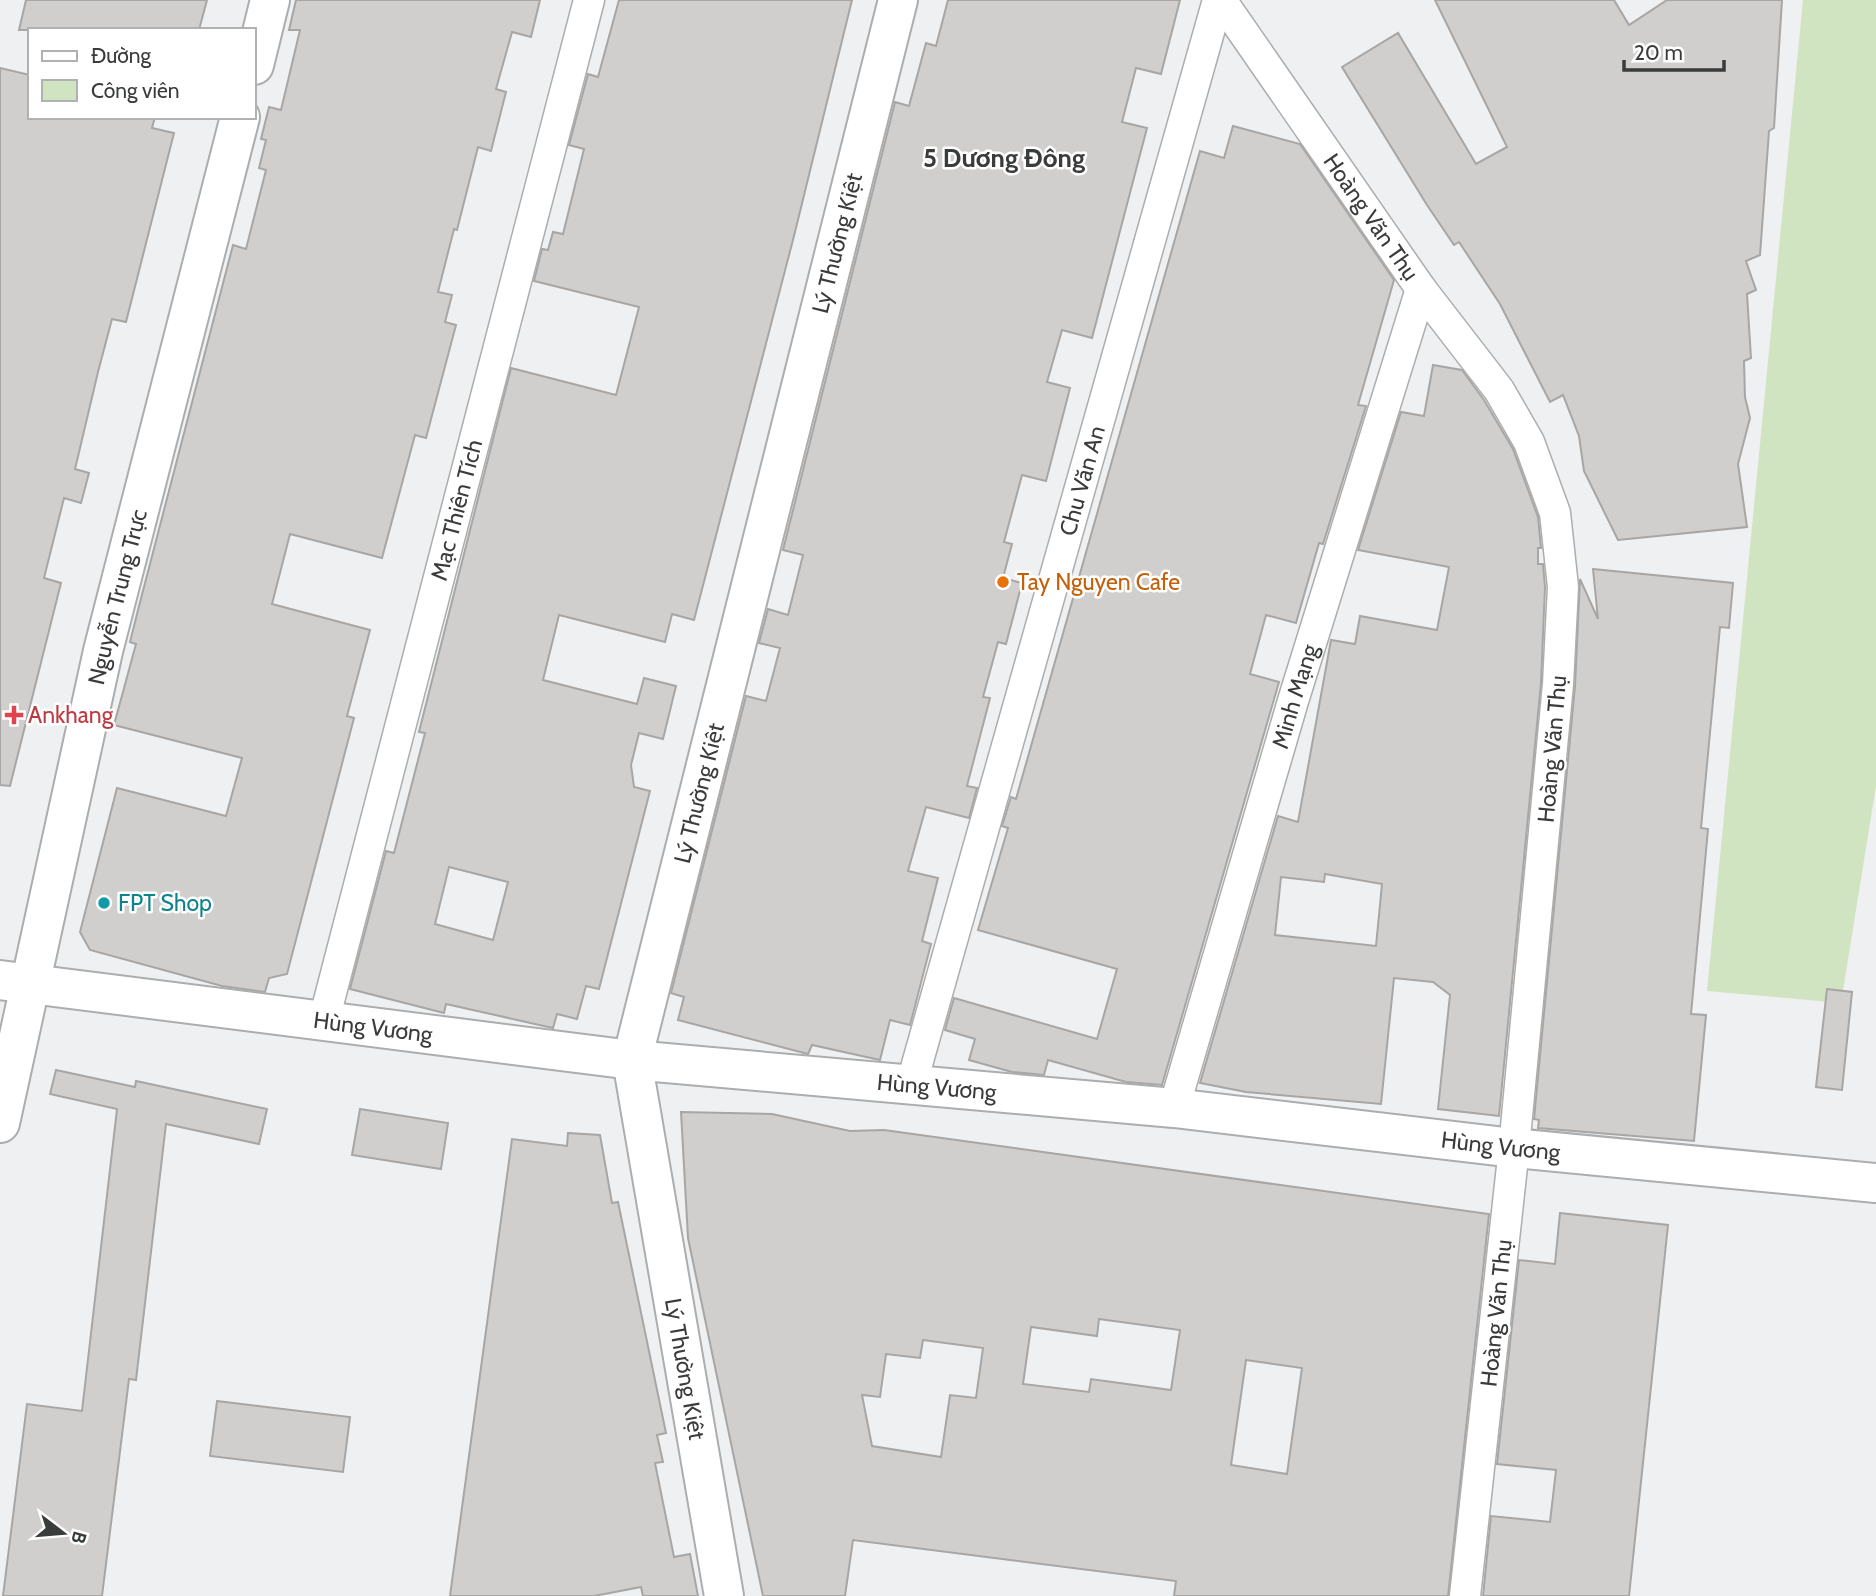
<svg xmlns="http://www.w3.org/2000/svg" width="1876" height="1596" font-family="Cabin,sans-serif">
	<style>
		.green { fill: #d0e4c2 }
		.building { fill: #d0cfce; stroke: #a8a6a5; stroke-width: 2; fill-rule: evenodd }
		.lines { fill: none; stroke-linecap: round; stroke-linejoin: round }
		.minor-casing { stroke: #abadae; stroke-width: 33 }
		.tertiary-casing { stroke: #abadae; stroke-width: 42 }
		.secondary-casing { stroke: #abadae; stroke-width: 42 }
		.primary-casing { stroke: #abadae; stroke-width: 42 }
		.minor { stroke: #fff; stroke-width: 30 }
		.tertiary { stroke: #fff; stroke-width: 38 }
		.secondary { stroke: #fff; stroke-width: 38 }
		.primary { stroke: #fff; stroke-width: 38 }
		.food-dot { fill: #e8710a; stroke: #fff; stroke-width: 2.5 }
		.health-dot { fill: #e0444e; stroke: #fff; stroke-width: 2.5 }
		.culture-dot { fill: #0f9aa8; stroke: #fff; stroke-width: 2.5 }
		.labels { text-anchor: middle; stroke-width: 5; stroke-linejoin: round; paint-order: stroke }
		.street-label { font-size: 23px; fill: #3a3b3b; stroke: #fff }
		.food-label { font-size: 23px; fill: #c56008; stroke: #fff; text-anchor: start }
		.health-label { font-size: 23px; fill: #be3a42; stroke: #fff; text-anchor: start }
		.culture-label { font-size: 23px; fill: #0d838f; stroke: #fff; text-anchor: start }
		.quarter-label { font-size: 26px; font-weight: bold; fill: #3a3b3b; stroke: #fff }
	</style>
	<rect width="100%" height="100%" fill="#eff0f1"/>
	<path class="green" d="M1803,0H1876V786L1841,1003L1707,991Z"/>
	<g class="building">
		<path d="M26,0H207L199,30H19Z"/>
		<path d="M296,0H540L531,37L512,32L496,89L506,92L491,151L478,147L457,230L454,229L438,292L452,295L445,322L456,325L426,438L415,435L382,558L290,534L272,604L370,630L347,716L354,718L287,974L269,978L265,992L222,986L90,950L80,932L117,788L226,816L242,758L114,725L136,644L130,642L138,610L233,245L246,249L266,170L259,168L266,140L261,139L269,107L281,110L300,30H289Z"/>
		<path d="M619,0H852L794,236L694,620L672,614L665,642L559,615L543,680L637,704L644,678L676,686L663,739L639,733L631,765L634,787L650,791L599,989L586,986L577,1019L557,1014L553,1028L446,1004L444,1013L350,989L386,851L394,853L425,733L419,732L511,368L616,395L639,307L534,281L542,249L548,250L553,232L563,234L584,149L569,145L588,74L598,77ZM449,867L508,882L493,940L435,924Z"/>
		<path d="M948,0H1180L1161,74L1136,68L1122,122L1147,128L1092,338L1062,330L1047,382L1070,388L1046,481L1022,475L1004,542L1012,544L1003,578L1022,583L1006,644L998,642L983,697L990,698L967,786L977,788L969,818L926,807L908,871L938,878L922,941L931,944L910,1025L890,1020L880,1060L812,1045L808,1054L678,1020L684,997L671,993L746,696L766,701L780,648L759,643L768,609L788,615L803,555L783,550L895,102L909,106L926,43L936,46Z"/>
		<path d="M1435,0H1614L1629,25L1667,0H1782L1774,128L1769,131L1760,255L1746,261L1756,290L1747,294L1751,358L1744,361L1745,397L1750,418L1738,464L1747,527L1618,540L1584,471L1579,436L1563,395L1550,402L1500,304L1459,242L1454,245L1427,205L1342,67L1398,33L1476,164L1507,147Z"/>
		<path d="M0,68L30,75V117H155L152,128L174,133L126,322L112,319L98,372L75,469L89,473L81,503L64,498L44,578L61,583L10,786L0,785Z"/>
		<path d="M1233,126L1300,144L1394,280L1358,405L1366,406L1323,544L1319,543L1296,623L1266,615L1250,674L1279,682L1162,1085L1126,1082L1048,1060L1044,1075L1012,1072L969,1060L975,1039L945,1030L954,998L1097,1039L1117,969L978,930L1008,828L1002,826L1011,797L1016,799L1200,151L1224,158Z"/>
		<path d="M1433,365L1462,370L1484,400L1513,449L1538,517L1541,548H1538V564H1543L1545,587L1541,683L1499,1116L1438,1109L1450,995L1433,982L1394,978L1381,1104L1246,1092L1200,1083L1278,816L1298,822L1331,640L1355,644L1360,616L1437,630L1449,567L1358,550L1401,412L1424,416ZM1325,874L1382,884L1376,946L1275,935L1281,877L1324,882Z"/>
		<path d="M1593,569L1733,583L1729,628L1720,627L1701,828L1708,829L1691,1014L1706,1015L1694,1141L1538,1128L1539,1120L1534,1119L1575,686L1580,579L1598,619Z"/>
		<path d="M1827,989L1852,992L1842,1090L1816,1087Z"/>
		<path d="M56,1070L135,1087L136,1081L267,1109L259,1144L166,1124L136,1380L129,1379L102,1596H3L27,1404L82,1411L117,1109L50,1094Z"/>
		<path d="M360,1109L448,1123L441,1169L352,1155Z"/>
		<path d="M681,1112L772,1114L850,1131L884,1130L1489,1214L1448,1596H1174L1176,1581L853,1540L845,1596H763L688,1238ZM1099,1319L1180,1330L1171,1390L1091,1379L1089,1392L1023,1384L1031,1327L1097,1336ZM923,1340L983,1348L976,1398L950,1395L941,1457L872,1446L862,1395L880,1397L886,1354L920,1358ZM1246,1360L1302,1368L1287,1474L1231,1465Z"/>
		<path d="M568,1133L600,1135L612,1203L618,1202L666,1433L657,1435L663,1462L655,1463L674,1557L690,1554L698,1596H643L641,1587L594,1596H450L512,1139L567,1146Z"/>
		<path d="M1560,1213L1668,1225L1629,1596H1483L1491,1516L1550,1522L1556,1470L1497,1464L1519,1260L1555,1264Z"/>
		<path d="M217,1401L350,1417L343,1472L210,1456Z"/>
	</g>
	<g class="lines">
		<defs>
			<g id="minor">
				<path id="s1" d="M1221,0L1421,289L1499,390L1529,442L1555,513L1563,587L1558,684L1514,1148L1465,1596"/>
				<path id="s2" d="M324,1020L589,0"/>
				<path id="s3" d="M912,1082L1218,0"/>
				<path id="s4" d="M1174,1108L1293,701L1421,289"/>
			</g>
			<g id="tertiary">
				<path id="s5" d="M724,1596L632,1060L898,0"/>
			</g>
			<g id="secondary">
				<path id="s6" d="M0,980L632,1060L1174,1108L1514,1148L1876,1183"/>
			</g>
			<g id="primary">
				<path d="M254,65L270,0"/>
				<path id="s7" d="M0,1123L103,651L240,117"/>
			</g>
		</defs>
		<use href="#minor" class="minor-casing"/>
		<use href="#tertiary" class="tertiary-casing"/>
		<use href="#secondary" class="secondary-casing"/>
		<use href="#primary" class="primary-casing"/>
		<use href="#minor" class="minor"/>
		<use href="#tertiary" class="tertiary"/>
		<use href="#secondary" class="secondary"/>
		<use href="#primary" class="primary"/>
	</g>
	<circle class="food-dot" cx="1003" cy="582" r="7"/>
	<path class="health-dot" d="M10.5 704.5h7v7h7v7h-7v7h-7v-7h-7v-7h7z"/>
	<circle class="culture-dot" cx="104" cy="903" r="7"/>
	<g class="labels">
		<g class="street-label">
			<text dy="8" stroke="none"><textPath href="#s1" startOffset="264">Hoàng Văn Thụ</textPath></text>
			<text dy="8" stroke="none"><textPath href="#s5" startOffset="1386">Lý Thường Kiệt</textPath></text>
			<text dy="8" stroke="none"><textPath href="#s3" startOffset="625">Chu Văn An</textPath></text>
			<text dy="8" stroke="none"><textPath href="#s2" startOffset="527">Mạc Thiên Tích</textPath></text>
			<text dy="8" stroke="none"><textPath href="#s7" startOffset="539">Nguyễn Trung Trực</textPath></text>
			<text dy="8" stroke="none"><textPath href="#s4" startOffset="429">Minh Mạng</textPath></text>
			<text transform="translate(1552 749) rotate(-85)" y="8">Hoàng Văn Thụ</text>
			<text dy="8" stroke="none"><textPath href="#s5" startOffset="819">Lý Thường Kiệt</textPath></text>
			<text dy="8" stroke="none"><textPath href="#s6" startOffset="376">Hùng Vương</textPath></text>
			<text dy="8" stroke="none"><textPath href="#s6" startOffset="943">Hùng Vương</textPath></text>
			<text dy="8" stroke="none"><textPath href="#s6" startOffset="1510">Hùng Vương</textPath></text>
			<text transform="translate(1496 1313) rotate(-84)" y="8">Hoàng Văn Thụ</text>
			<text transform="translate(685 1369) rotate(80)" y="8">Lý Thường Kiệt</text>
		</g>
		<g class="food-label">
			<text x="1017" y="590">Tay Nguyen Cafe</text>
		</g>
		<g class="health-label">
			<text x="28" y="723">Ankhang</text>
		</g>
		<g class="culture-label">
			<text x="118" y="911">FPT Shop</text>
		</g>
		<g class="quarter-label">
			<text x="1004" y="167">5 Dương Đông</text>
		</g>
	</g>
	<rect x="28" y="28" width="228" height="91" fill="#ffffff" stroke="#b0b1b1" stroke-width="2"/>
	<rect x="42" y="51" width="35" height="10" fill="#ffffff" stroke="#b0b1b1" stroke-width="2"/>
	<text x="91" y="63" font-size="21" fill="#3a3b3b">Đường</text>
	<rect x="42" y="80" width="35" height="21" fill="#d0e4c2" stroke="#b0b1b1" stroke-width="2"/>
	<text x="91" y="98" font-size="21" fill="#3a3b3b">Công viên</text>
	<g transform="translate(63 1533) rotate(106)" stroke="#ffffff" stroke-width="5" paint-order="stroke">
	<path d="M0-5L12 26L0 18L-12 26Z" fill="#3a3b3b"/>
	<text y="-10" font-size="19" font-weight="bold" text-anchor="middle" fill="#3a3b3b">B</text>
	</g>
	<path d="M1624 60v10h100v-10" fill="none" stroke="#3a3b3b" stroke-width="3.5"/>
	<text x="1634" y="60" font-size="21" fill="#3a3b3b" stroke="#ffffff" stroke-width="5" paint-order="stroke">20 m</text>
</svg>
